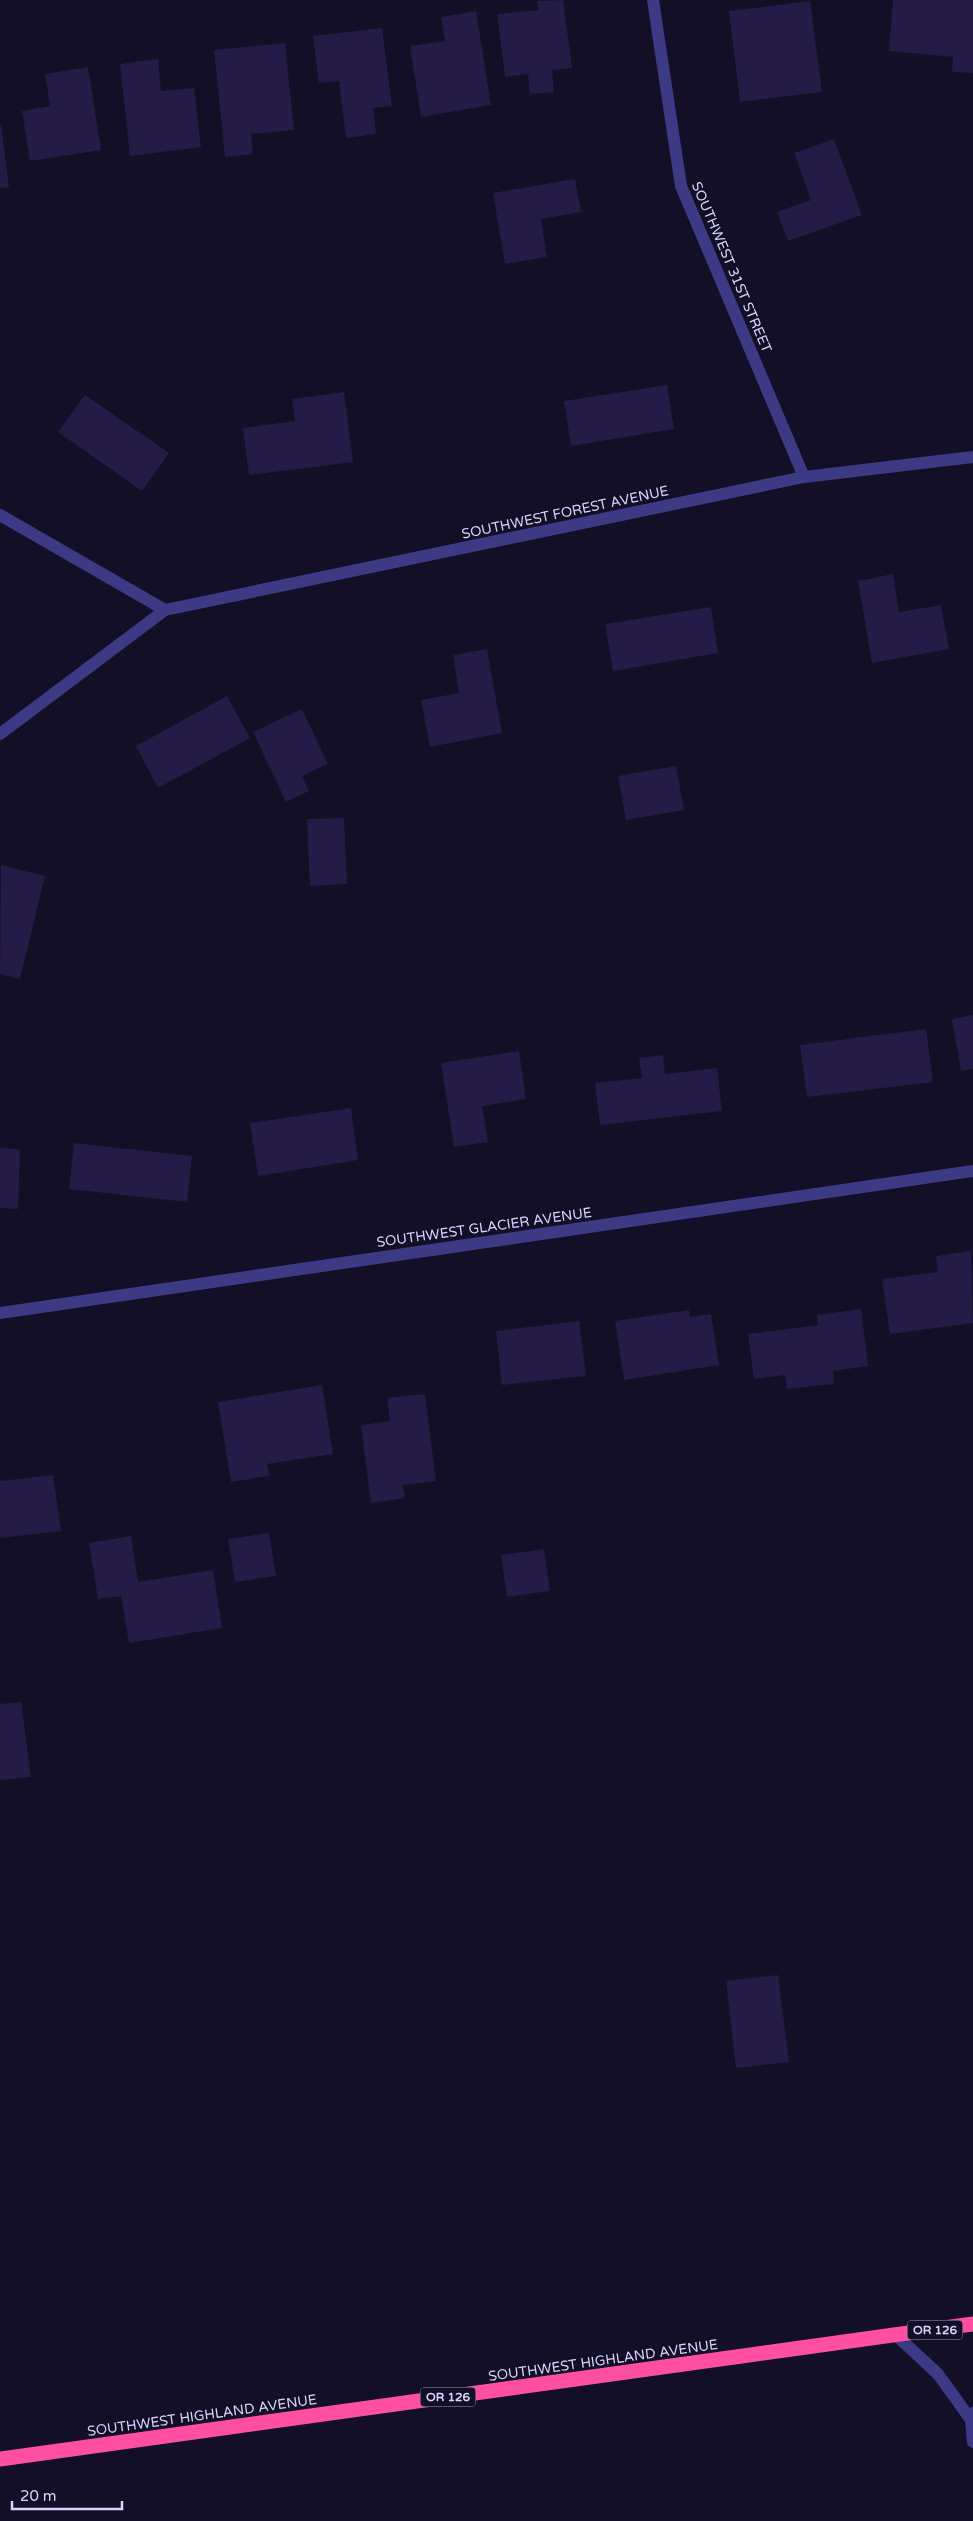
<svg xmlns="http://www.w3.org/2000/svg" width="973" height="2521" font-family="'Varela Round',sans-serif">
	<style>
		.building { fill: #241b47 }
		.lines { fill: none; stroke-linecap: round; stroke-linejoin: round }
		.street { stroke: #3d3a85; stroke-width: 12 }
		.highway { stroke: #ff4fa3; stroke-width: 15 }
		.labels { text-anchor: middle; stroke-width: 4.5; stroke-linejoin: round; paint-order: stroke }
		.shield { fill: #130f26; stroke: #9e99be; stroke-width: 1 }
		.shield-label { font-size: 12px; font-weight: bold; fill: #d9d4ff }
		.street-label { font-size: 14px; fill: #d9d4ff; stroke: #130f26 }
	</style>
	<rect width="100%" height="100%" fill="#130f26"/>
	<g class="building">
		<path d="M563,0L572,68L552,70L554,92L530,94L528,74L505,77L497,14L539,10L537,1Z"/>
		<path d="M893,0H973V73L952,72L953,57L889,51Z"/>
		<path d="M810,1L822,92L740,102L729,11Z"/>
		<path d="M476,11L491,105L421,117L410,46L445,41L441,17Z"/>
		<path d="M382,28L392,106L373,108L376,134L346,138L339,81L319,83L313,36Z"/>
		<path d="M285,43L294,130L251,134L253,154L225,157L214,50Z"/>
		<path d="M158,59L161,91L194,88L201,147L130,156L120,64Z"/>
		<path d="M88,67L101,150L30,161L22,111L50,106L45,74Z"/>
		<path d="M1,125L9,187L0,188V126Z"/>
		<path d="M834,139L862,215L788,241L777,212L811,200L794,153Z"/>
		<path d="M575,179L581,212L541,219L547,257L505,264L493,193Z"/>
		<path d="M667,385L674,429L571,446L564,401Z"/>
		<path d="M344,392L353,462L249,475L243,428L295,421L292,399Z"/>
		<path d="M85,395L169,453L142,491L58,432Z"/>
		<path d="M893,574L899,612L941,605L949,649L872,663L858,581Z"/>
		<path d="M711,607L718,653L613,671L605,624Z"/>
		<path d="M487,649L502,733L430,747L421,700L459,693L453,655Z"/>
		<path d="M227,696L250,738L158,788L136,746Z"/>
		<path d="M302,709L328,764L302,776L309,791L286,802L253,732Z"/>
		<path d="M676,766L684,810L626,820L618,776Z"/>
		<path d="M344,818L347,884L310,886L307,819Z"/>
		<path d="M1,865L45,876L20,979L0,974Z"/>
		<path d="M973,1015V1069L961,1071L952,1019Z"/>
		<path d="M926,1029L933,1082L807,1097L800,1045Z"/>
		<path d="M519,1051L526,1099L482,1106L488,1142L454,1147L441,1063Z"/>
		<path d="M663,1055L665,1074L717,1068L722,1111L600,1125L595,1083L642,1078L639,1058Z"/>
		<path d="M351,1108L358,1160L258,1176L250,1123Z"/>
		<path d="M74,1143L192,1156L187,1202L69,1189Z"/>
		<path d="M0,1148L20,1149L18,1209L0,1208Z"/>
		<path d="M971,1251L973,1323L890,1334L882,1279L938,1272L936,1256Z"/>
		<path d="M861,1309L868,1366L833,1371L834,1384L787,1389L785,1375L754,1379L748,1334L818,1325L817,1315Z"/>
		<path d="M689,1310L690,1317L711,1314L719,1365L624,1380L615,1321Z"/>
		<path d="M579,1321L586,1376L502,1385L496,1331Z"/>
		<path d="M322,1385L333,1454L267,1464L269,1476L231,1482L218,1402Z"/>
		<path d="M425,1394L436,1481L403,1485L405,1498L371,1503L361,1425L390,1421L387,1398Z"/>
		<path d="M53,1475L61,1531L0,1538V1481Z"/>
		<path d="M269,1533L276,1576L235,1582L228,1539Z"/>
		<path d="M131,1536L138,1582L213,1570L222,1628L129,1643L121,1596L98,1599L89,1543Z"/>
		<path d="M544,1549L550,1591L507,1597L501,1555Z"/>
		<path d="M21,1702L31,1777L0,1780V1704Z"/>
		<path d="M778,1975L789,2062L736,2068L726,1981Z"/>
	</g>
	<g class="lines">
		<g class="street">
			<path d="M653,0L681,186L804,477"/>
			<path d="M0,515L165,610"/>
			<path d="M0,734L165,610L804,477L973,457"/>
			<path d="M0,1313L973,1171"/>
			<path d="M897,2336L938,2374L971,2420"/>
			<path d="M973,2413L971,2420L973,2442"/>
		</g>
		<path class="highway" d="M0,2459L973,2324"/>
	</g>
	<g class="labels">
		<g class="shield">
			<rect x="907.5" y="2320.5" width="55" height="19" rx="4"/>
			<rect x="420.5" y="2387.5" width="55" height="19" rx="4"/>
		</g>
		<g class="shield-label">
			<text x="935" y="2334">OR 126</text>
			<text x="448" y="2401">OR 126</text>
		</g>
		<g class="street-label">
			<text transform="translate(732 267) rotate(67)" y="5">SOUTHWEST 31ST STREET</text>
			<text transform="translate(565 512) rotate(-12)" y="5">SOUTHWEST FOREST AVENUE</text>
			<text transform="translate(484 1227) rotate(-8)" y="5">SOUTHWEST GLACIER AVENUE</text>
			<text transform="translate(603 2360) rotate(-8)" y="5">SOUTHWEST HIGHLAND AVENUE</text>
			<text transform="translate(202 2415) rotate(-8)" y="5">SOUTHWEST HIGHLAND AVENUE</text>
		</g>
	</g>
	<path d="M12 2501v8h110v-8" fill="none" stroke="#d9d4ff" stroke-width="2.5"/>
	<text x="20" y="2501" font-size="15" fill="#d9d4ff" stroke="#130f26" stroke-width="4" paint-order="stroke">20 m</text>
</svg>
